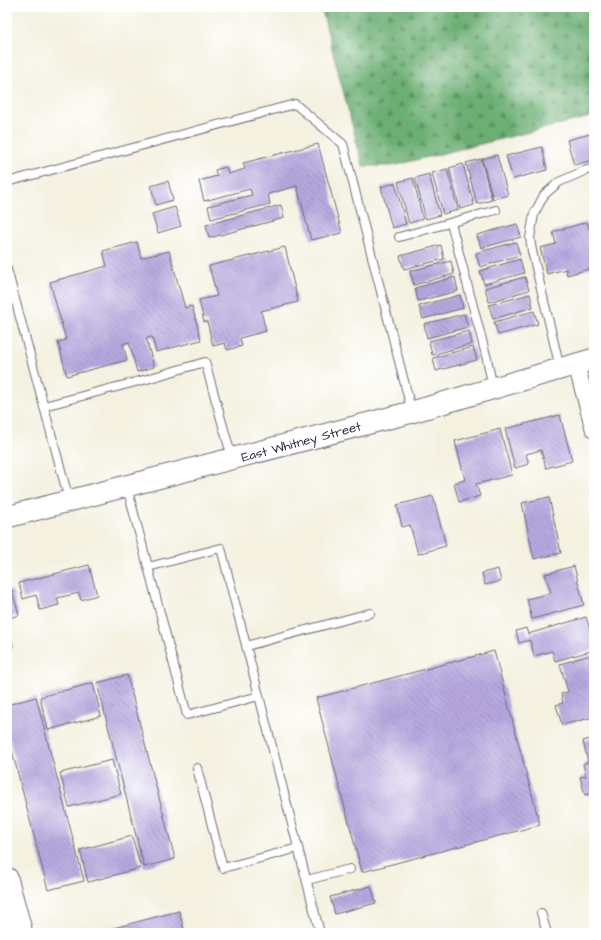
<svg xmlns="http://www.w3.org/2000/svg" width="601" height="940" font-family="'Architects Daughter',sans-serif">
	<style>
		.forest { fill: url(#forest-firs); stroke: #476857 }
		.building { fill: url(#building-back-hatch) }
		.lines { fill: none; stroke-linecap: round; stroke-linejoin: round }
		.service-casing { stroke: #6c6a75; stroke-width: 10 }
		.minor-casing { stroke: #6c6a75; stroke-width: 18 }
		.tertiary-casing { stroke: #6c6a75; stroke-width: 23 }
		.service { stroke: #fff; stroke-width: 8 }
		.minor { stroke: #fff; stroke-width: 16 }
		.tertiary { stroke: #fff; stroke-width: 21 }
		.labels { text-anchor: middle; stroke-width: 3; stroke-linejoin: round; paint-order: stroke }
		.street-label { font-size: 13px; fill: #22223b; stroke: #fff }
	</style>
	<defs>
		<pattern id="forest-firs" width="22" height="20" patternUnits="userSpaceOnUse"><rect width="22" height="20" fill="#6caf73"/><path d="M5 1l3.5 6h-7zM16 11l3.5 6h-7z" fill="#588e60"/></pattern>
		<pattern id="building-back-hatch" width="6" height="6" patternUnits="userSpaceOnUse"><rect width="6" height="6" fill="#b7a8e0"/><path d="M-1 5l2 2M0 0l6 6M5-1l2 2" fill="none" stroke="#9488b7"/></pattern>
	</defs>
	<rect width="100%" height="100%" fill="#fff"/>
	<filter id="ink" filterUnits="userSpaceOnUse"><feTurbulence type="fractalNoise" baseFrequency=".025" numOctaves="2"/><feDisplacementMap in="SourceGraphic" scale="8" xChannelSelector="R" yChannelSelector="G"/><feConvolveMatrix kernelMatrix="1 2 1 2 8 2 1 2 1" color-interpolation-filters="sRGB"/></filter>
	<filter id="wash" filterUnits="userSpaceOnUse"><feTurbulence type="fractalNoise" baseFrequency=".012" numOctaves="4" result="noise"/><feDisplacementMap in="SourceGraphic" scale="16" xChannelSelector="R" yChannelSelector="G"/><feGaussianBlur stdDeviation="0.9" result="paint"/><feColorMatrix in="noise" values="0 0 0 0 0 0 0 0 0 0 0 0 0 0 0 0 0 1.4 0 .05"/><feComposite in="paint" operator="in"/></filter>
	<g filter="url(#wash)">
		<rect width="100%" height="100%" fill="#f4f1e0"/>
		<path class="forest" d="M321,7H594V116L392,166H363Z"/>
		<g id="blocks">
			<g class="building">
				<path d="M594,133V160L574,165L567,140Z"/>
				<path d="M318,144L342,233L311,240L297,186L268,194L270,204L211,219L208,206L252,195L250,189L204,201L199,181L217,176L215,170L226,167L228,174L245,169L243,163Z"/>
				<path d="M542,147L547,170L513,179L506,156Z"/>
				<path d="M497,155L508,195L493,199L482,159Z"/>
				<path d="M481,159L492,200L477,204L466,163Z"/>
				<path d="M463,164L474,205L460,209L449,168Z"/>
				<path d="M447,169L458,210L443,214L432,173Z"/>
				<path d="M429,174L440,215L426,219L415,178Z"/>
				<path d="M413,178L423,219L409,223L398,182Z"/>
				<path d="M168,181L173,200L156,205L151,186Z"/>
				<path d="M395,183L406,224L392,228L381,187Z"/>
				<path d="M281,205L284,218L209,238L206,225Z"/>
				<path d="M175,207L181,226L158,233L152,214Z"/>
				<path d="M587,222L589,229L594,227V273L592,268L567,275L566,269L547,274L540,248L556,244L553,232Z"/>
				<path d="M517,224L521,237L481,248L477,235Z"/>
				<path d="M137,242L141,258L169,251L185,308L192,306L201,340L156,352L152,337L146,338L154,367L137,372L129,342L123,344L127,360L67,376L58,342L66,340L50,282L107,266L103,251Z"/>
				<path d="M516,242L520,255L480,267L476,253Z"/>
				<path d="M441,245L444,259L404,269L400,256Z"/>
				<path d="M285,247L298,302L261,311L266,331L240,338L242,346L227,350L225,343L213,346L207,321L204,322L199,300L217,296L209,266Z"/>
				<path d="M520,259L524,273L484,284L480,271Z"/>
				<path d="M451,261L454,274L414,285L410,271Z"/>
				<path d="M455,277L458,291L418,301L415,288Z"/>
				<path d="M525,277L529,290L489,302L485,288Z"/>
				<path d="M530,294L533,307L493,319L489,305Z"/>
				<path d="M460,295L463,308L423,319L419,306Z"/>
				<path d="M534,311L538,324L498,335L494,322Z"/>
				<path d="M464,314L468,327L427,338L424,324Z"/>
				<path d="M469,331L472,344L432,355L429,341Z"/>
				<path d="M473,347L477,360L436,371L433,358Z"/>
				<path d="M560,415L572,461L546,468L541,450L526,454L529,464L515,468L505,429Z"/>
				<path d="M500,429L512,475L476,484L480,496L459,502L454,483L465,480L455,441Z"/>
				<path d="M433,496L446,546L418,554L410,525L402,527L397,505Z"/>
				<path d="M549,497L561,553L534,559L522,503Z"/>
				<path d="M89,565L97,595L81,600L79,593L57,598L59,605L40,610L36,595L23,599L19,583Z"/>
				<path d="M574,566L584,605L532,619L527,599L551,593L545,574Z"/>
				<path d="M498,569L501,581L485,585L482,573Z"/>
				<path d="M12,590L19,615L7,619V591Z"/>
				<path d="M586,617L594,644V650L555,661L552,651L534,656L530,640L519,643L516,631L526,628L528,634Z"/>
				<path d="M7,630L13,647L7,649Z"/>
				<path d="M494,651L540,825L362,872L316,698Z"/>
				<path d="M594,654V717L562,725L556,705L563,703L561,694L568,692L560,664Z"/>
				<path d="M127,675L175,859L144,867L97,683Z"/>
				<path d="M93,683L101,716L48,730L40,697Z"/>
				<path d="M36,697L84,881L48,890L7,731V705Z"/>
				<path d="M594,738V793L585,795L580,777L586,776L583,764L588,762L583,741Z"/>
				<path d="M112,760L121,794L69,807L60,773Z"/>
				<path d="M132,836L141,868L88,882L80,850Z"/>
				<path d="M371,886L376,903L335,914L330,897Z"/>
				<path d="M179,911L185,933H102V931Z"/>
			</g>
		</g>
	</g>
	<g filter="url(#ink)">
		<use href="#blocks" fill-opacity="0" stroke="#6c6a75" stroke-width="1"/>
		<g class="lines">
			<defs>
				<g id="service">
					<path d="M7,182L295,104L343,144L412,412"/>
					<path d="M451,223L487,359L493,388"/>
					<path d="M399,237L496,210"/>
					<path d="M7,269L69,500"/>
					<path d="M560,368L532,251L530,238L534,214L544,195L559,182L584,171L594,168"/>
					<path d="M44,406L147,379L205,362L232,458"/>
					<path d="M127,487L187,715L259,696"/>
					<path d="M148,567L221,548L320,933"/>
					<path d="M246,646L370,613"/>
					<path d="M197,768L223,868L298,848"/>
					<path d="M307,880L350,869"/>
					<path d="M541,913L547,933"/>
				</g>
				<path id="minor" d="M576,364L594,430"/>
				<g id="tertiary">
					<path d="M7,517L412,412L594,359"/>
					<path d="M7,878L22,933"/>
				</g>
			</defs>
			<use href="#service" class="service-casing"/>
			<use href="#minor" class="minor-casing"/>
			<use href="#tertiary" class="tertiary-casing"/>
			<use href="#service" class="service"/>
			<use href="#minor" class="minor"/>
			<use href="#tertiary" class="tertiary"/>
		</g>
	</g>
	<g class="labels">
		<g class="street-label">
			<text transform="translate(301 441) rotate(-15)" y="5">East Whitney Street</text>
		</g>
	</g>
	<rect width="601" height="940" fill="none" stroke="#fff" stroke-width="24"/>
</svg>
